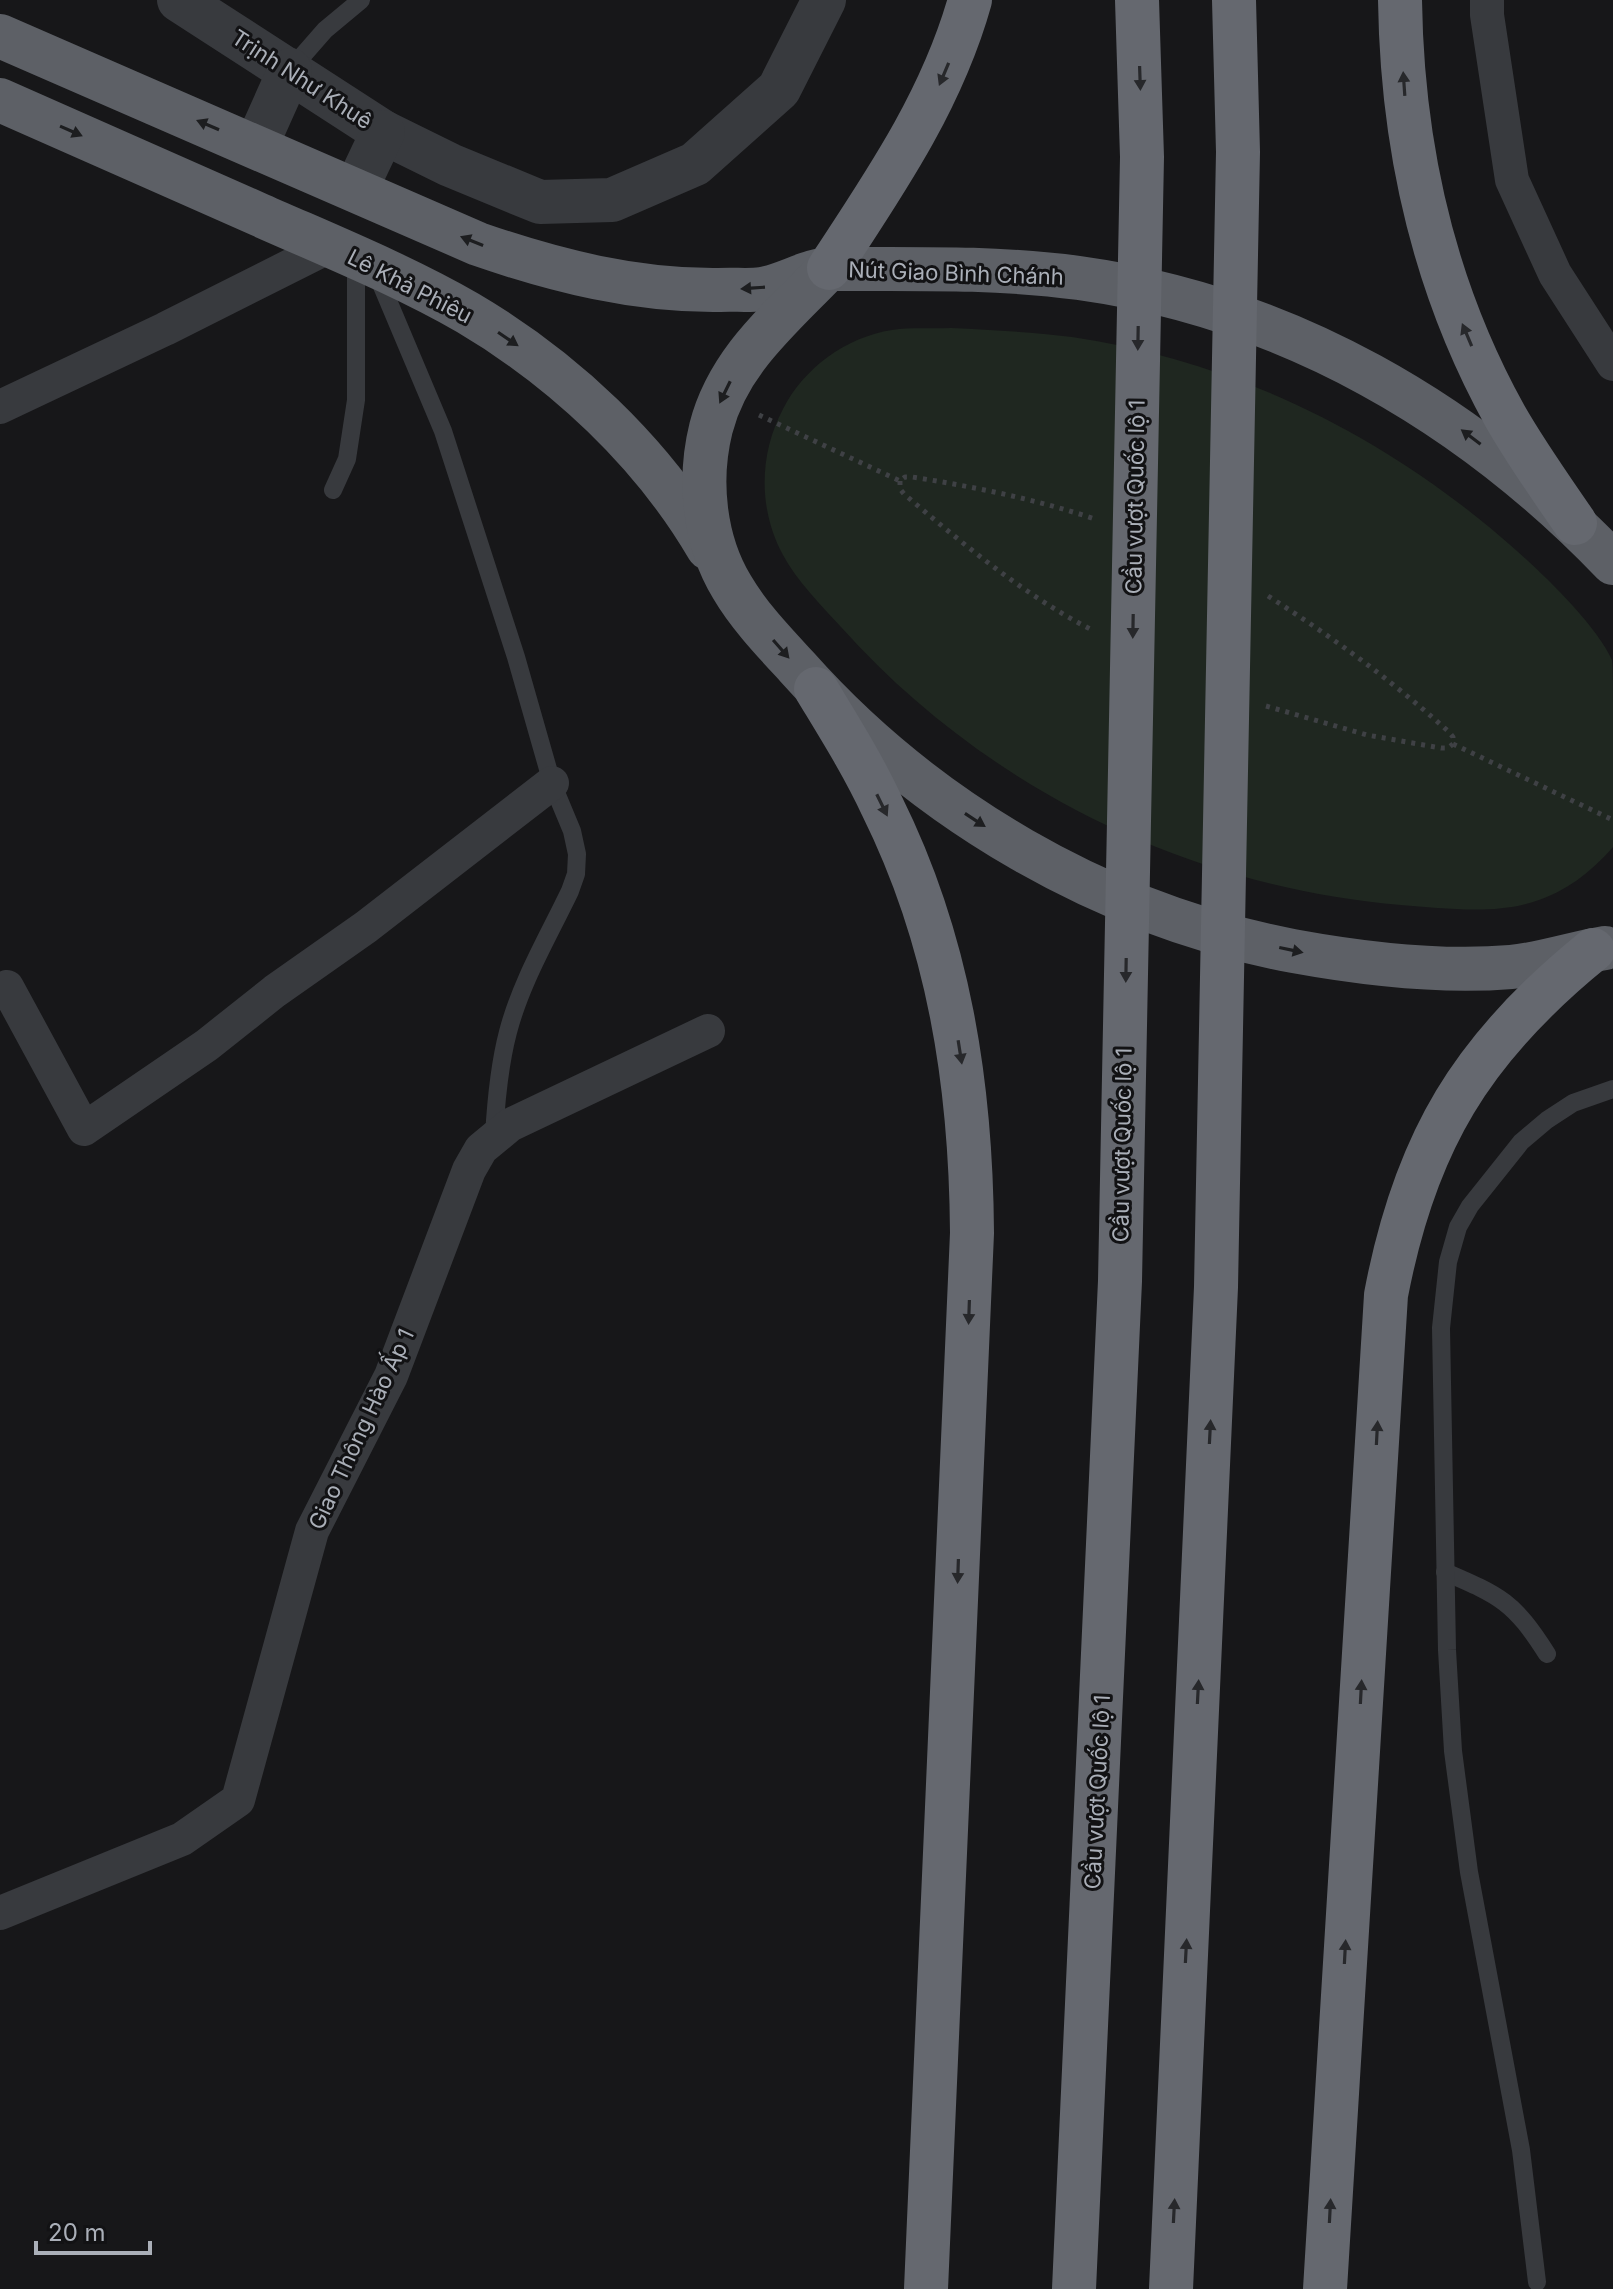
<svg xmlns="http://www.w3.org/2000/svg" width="1613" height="2289" font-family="Inter,sans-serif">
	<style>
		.green { fill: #1f2720 }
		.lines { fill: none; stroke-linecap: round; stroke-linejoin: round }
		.path { stroke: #3f4145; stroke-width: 5; stroke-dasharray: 4 6; stroke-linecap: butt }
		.service { stroke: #383a3e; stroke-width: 18 }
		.minor { stroke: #383a3e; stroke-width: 34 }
		.tertiary { stroke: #383a3e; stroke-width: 44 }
		.trunk { stroke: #5d6066; stroke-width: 44 }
		.motorway { stroke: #65686f; stroke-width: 44 }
		.motorway-bridge { stroke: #65686f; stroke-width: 44 }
		.oneway { fill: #27282b }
		.oneway2 { fill: #1d1e20 }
		.labels { text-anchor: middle; stroke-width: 6; stroke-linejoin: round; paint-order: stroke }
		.street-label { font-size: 22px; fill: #aaafb8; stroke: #121214 }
	</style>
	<rect width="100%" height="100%" fill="#171719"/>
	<path class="green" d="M951,328C992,330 1032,332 1072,337C1238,361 1393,440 1517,551C1546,577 1596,625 1612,660C1613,671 1613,690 1613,702C1613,750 1613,798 1613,847C1591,872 1566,892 1533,902C1492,915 1443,908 1401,905C1187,887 984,787 841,627C821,605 797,581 783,555C758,509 759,454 783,409C804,368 846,337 892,330C911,327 932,329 951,328Z"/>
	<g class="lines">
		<g class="path">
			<path d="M759,415L900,481L905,477H912C975,487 1035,499 1095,519"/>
			<path d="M900,481V489L904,494C963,544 1024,595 1092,630"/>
			<path d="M1268,596C1335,639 1390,679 1449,732L1453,737V744L1613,820"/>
			<path d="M1266,706L1367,735L1441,748H1448L1453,744"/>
		</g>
		<g class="service">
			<path d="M290,70L325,30L361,0"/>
			<path d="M376,272L443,431L516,657L552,783L572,831L577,854L576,874L570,891C548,937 521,982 508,1032C499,1066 496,1101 494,1136"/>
			<path d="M333,490L347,459L356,400V258"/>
			<path d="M1445,1572C1501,1596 1514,1602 1547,1654"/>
			<path d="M1537,2282L1521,2150L1469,1872L1453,1751L1447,1650L1441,1328L1448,1262L1458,1227L1470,1206L1521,1142L1547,1120L1573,1103L1613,1089"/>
		</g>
		<g class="minor">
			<path d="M1487,0V15L1512,180L1555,274L1613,364"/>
			<path d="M0,407L165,329L330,246"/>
			<path d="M7,987L84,1129L207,1045L275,991L366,927L552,783"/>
			<path d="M0,1913L182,1839L238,1800L312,1531L391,1376L469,1170L481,1149L510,1125L708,1031"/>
		</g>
		<g class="tertiary">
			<path d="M179,0L383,132L450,165L540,202L612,200L695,164L779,89L824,0"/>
			<path d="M256,146L290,70"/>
			<path d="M356,189L383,132"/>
		</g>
		<g class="trunk">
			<path d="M0,36L478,244C556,271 636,291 719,290C733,289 749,291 762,289C786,285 809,269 833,269C915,269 998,267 1079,278C1288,307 1469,413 1613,563"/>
			<path d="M0,100C87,138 173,177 260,215C330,246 402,275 468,313C563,369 652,452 708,548"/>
			<path d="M827,270C781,318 728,361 711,428C698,480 704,541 732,587C749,616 774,642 797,667C925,811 1103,915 1293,951C1364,964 1439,973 1511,967C1543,964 1574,953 1605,948"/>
		</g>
		<g class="motorway">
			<path d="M1400,0C1402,145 1434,288 1505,416C1526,453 1551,488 1575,523"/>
			<path d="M829,268C885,183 942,100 970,0"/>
			<path d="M816,689C839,727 863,765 882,806C949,941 971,1084 972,1233L926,2289"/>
			<path d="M1325,2289L1386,1295C1415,1142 1472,1048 1593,950"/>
		</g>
		<g class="motorway-bridge">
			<path d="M1074,2289L1120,1281L1142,157L1137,0"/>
			<path d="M1171,2289L1216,1287L1238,152L1234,0"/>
		</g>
	</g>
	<defs><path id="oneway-solid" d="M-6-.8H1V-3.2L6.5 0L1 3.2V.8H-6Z" transform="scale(2)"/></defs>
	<g class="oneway">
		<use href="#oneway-solid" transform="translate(944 74) rotate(113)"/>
		<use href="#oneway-solid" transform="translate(1140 78) rotate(88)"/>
		<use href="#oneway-solid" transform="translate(1404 84) rotate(-94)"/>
		<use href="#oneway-solid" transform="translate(1467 335) rotate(-113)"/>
		<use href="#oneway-solid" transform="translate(1138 338) rotate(91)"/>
		<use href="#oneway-solid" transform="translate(1133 626) rotate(91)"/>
		<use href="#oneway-solid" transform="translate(882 805) rotate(64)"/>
		<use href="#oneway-solid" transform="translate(1126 970) rotate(91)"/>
		<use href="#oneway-solid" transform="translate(960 1052) rotate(81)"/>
		<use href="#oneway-solid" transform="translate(969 1312) rotate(92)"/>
		<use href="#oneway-solid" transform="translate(1210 1432) rotate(-87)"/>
		<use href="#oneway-solid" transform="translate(1377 1433) rotate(-87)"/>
		<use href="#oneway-solid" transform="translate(958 1571) rotate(92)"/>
		<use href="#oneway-solid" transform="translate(1198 1692) rotate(-87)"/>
		<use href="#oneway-solid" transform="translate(1361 1692) rotate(-87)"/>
		<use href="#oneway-solid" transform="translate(1186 1951) rotate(-87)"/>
		<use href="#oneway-solid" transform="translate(1345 1952) rotate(-87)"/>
		<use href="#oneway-solid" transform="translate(1174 2211) rotate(-87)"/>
		<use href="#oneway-solid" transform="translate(1330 2211) rotate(-87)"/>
	</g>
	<g class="oneway2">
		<use href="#oneway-solid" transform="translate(208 125) rotate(-157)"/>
		<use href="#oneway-solid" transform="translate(71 131) rotate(24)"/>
		<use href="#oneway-solid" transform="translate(472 241) rotate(-158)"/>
		<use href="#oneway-solid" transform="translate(753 288) rotate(176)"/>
		<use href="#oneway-solid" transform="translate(508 339) rotate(34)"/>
		<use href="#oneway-solid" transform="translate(725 392) rotate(116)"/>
		<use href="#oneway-solid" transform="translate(1471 437) rotate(-143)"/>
		<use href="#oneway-solid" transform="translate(781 649) rotate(49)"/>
		<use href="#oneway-solid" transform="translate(975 820) rotate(33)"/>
		<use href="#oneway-solid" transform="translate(1291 950) rotate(12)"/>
	</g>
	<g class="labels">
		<g class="street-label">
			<text transform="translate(302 79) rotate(33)" y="8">Trịnh Như Khuê</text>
			<text transform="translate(956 273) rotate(2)" y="8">Nút Giao Bình Chánh</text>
			<text transform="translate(410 286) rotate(27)" y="8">Lê Khả Phiêu</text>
			<text transform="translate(1135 497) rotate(-89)" y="8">Cầu vượt Quốc lộ 1</text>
			<text transform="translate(1122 1145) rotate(-89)" y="8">Cầu vượt Quốc lộ 1</text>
			<text transform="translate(361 1429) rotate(-65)" y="8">Giao Thông Hào Ấp 1</text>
			<text transform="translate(1097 1792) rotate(-87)" y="8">Cầu vượt Quốc lộ 1</text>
		</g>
	</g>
	<path d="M36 2241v12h114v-12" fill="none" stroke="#aaafb8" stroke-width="4"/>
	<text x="48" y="2241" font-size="24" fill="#aaafb8" stroke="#121214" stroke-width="6" paint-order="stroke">20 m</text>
</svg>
